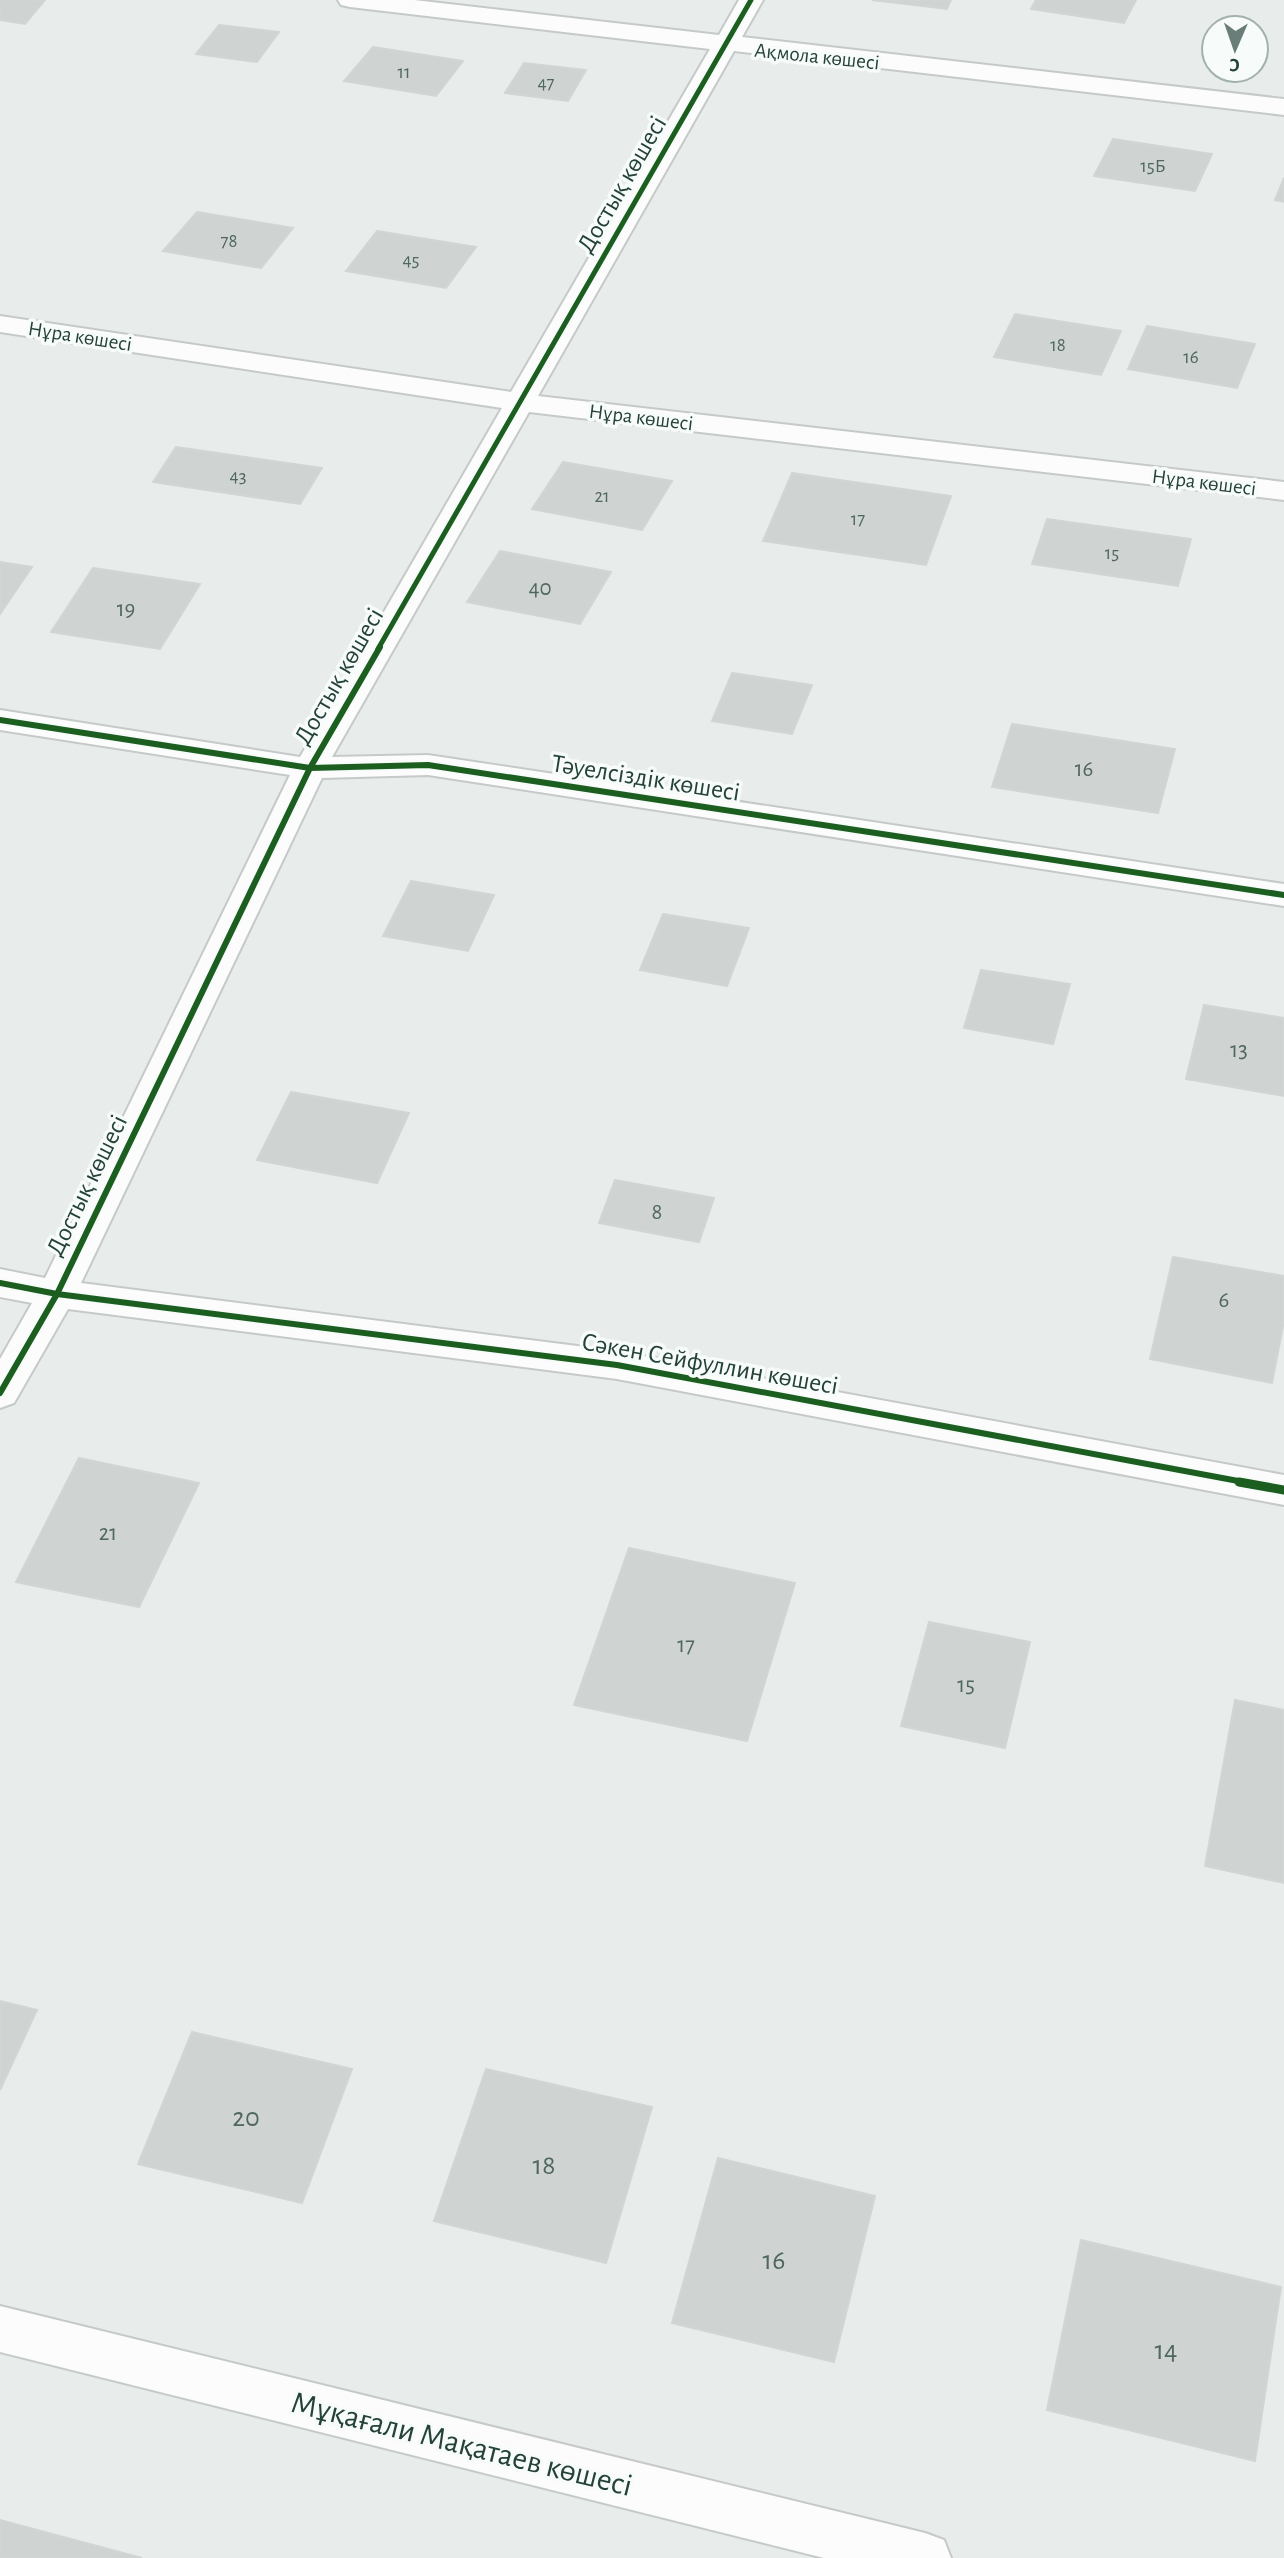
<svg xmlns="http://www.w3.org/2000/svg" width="1284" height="2558" font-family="'Alegreya Sans',sans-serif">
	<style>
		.building { fill: #cfd4d2; stroke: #d1d6d4; stroke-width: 2 }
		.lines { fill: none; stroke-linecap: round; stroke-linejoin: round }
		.minor-casing { stroke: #c5cac8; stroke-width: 4 }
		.minor { fill: #fcfcfc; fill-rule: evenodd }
		.cycleway-far2-casing { stroke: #f7fbf9; stroke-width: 9 }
		.cycleway-far1-casing { stroke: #f7fbf9; stroke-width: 10 }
		.cycleway-casing { stroke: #f7fbf9; stroke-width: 13 }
		.cycleway-far2 { stroke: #1b5e20; stroke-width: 5 }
		.cycleway-far1 { stroke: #1b5e20; stroke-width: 6 }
		.cycleway { stroke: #1b5e20; stroke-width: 9 }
		.labels { text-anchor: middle; stroke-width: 7; stroke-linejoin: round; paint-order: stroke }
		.far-number-label { font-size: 19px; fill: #506761 }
		.far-street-label { font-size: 21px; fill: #24423a; stroke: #f7fbf9 }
		.number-label { font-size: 23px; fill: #506761 }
		.street-label { font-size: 26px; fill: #24423a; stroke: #f7fbf9 }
		.near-number-label { font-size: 28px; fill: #506761 }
		.near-street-label { font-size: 32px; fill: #24423a; stroke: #f7fbf9 }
	</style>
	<rect width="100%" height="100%" fill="#e8edeb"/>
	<g class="building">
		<path d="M0,0H45L25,24L0,20Z"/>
		<path d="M872,0H951L947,9Z"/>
		<path d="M1036,0H1136L1124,23L1031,9Z"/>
		<path d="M219,25L279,32L257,62L196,54Z"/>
		<path d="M373,47L463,61L436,96L344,81Z"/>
		<path d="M524,63L586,70L568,101L505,93Z"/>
		<path d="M1113,139L1212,154L1195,191L1094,176Z"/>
		<path d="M1284,178V202L1275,200Z"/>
		<path d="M197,212L293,228L261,268L163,251Z"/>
		<path d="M377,231L476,247L446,288L346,271Z"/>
		<path d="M1015,314L1121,331L1101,375L994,357Z"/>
		<path d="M1147,326L1255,344L1237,388L1128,369Z"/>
		<path d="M176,447L322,468L300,504L153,482Z"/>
		<path d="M563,462L672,481L642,530L532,509Z"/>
		<path d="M792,473L951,496L926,565L763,541Z"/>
		<path d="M1047,519L1191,539L1178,586L1032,564Z"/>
		<path d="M500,551L611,572L580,624L467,602Z"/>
		<path d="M0,562L32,567L0,614Z"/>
		<path d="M93,568L200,584L160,649L51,632Z"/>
		<path d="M732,673L812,685L792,734L712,721Z"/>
		<path d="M1012,724L1175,749L1158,813L992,787Z"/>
		<path d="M411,881L494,895L468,951L383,936Z"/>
		<path d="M663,914L749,928L727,986L640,970Z"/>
		<path d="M981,970L1070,984L1053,1044L964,1028Z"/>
		<path d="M1204,1005L1284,1018V1096L1186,1079Z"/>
		<path d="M291,1092L409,1113L377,1183L257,1160Z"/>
		<path d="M615,1180L714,1198L699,1242L599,1223Z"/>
		<path d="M1173,1257L1284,1276V1321L1272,1383L1150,1359Z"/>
		<path d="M79,1458L199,1483L139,1607L16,1582Z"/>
		<path d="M629,1548L795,1583L747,1741L574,1705Z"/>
		<path d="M929,1622L1030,1642L1005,1748L901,1726Z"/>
		<path d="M1235,1700L1284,1710V1883L1205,1866Z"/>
		<path d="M0,2001L37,2010L0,2090Z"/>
		<path d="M192,2032L352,2069L302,2203L138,2164Z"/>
		<path d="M486,2069L652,2107L606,2263L434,2221Z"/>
		<path d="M718,2158L875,2196L834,2362L672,2323Z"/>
		<path d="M1081,2240L1281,2287L1255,2461L1047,2410Z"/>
		<path d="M0,2520L142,2558H0Z"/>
	</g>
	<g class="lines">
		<defs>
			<g id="minor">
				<path d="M338,0H414L719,35L739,0H763L742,37L1284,99V115L734,51L538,396L1284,482V500L529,412L332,757L428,755L1284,884V906L428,775L322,778L81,1283L617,1351L1284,1475V1505L617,1379L68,1309L14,1403L0,1408V1359L32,1303L0,1297V1269L45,1278L290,775L0,730V710L300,757L502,408L0,332V316L511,392L710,49L350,7L341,5Z"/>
				<path d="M0,2306L925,2533L944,2540L951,2558H824L0,2352Z"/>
			</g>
		</defs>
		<use href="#minor" class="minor-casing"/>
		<use href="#minor" class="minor"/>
		<defs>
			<path id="cycleway-far2" d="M378,649L751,0"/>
			<g id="cycleway-far1">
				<path d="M0,720L310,768L428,765L1284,895"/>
				<path d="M0,1283L57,1294L617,1365L1249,1483"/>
				<path d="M0,1393L57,1294L310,768L380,647"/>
			</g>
			<path id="cycleway" d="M1239,1482L1284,1490"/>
		</defs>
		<use href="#cycleway-far2" class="cycleway-far2-casing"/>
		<use href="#cycleway-far1" class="cycleway-far1-casing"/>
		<use href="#cycleway" class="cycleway-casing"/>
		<use href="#cycleway-far2" class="cycleway-far2"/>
		<use href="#cycleway-far1" class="cycleway-far1"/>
		<use href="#cycleway" class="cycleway"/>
	</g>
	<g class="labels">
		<g class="far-number-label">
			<text x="404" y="78">11</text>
			<text x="546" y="89">47</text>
			<text x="1153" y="172">15Б</text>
			<text x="229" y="247">78</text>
			<text x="411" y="266">45</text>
			<text x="1058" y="351">18</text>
			<text x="1191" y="363">16</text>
			<text x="238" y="482">43</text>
			<text x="602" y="502">21</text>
			<text x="858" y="525">17</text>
			<text x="1112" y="559">15</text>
		</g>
		<g class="far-street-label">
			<text transform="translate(817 56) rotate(6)" y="7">Ақмола көшесі</text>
			<text transform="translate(80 336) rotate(9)" y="7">Нұра көшесі</text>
			<text transform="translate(641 417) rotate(7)" y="7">Нұра көшесі</text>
			<text transform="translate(1204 482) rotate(7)" y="7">Нұра көшесі</text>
		</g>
		<g class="number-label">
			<text x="540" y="595">40</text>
			<text x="126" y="616">19</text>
			<text x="1084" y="776">16</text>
			<text x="1239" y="1057">13</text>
			<text x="657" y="1219">8</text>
			<text x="1224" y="1307">6</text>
			<text x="108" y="1540">21</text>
			<text x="686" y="1652">17</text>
			<text x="966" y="1692">15</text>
		</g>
		<g class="street-label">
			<text transform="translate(621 184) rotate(-60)" y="9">Достық көшесі</text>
			<text transform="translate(338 676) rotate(-60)" y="9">Достық көшесі</text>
			<text transform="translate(646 777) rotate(9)" y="9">Тәуелсіздік көшесі</text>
			<text transform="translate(86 1185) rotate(-64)" y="9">Достық көшесі</text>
			<text transform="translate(710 1363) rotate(10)" y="9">Сәкен Сейфуллин көшесі</text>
		</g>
		<g class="near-number-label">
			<text x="246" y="2126">20</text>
			<text x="544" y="2174">18</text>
			<text x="774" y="2269">16</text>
			<text x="1166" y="2359">14</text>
		</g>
		<g class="near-street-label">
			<text transform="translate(462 2443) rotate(14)" y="11">Мұқағали Мақатаев көшесі</text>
		</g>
	</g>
	<g transform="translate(1235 49) rotate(182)"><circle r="33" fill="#f7fbf9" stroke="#a3b1ad" stroke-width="2"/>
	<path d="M0-5L12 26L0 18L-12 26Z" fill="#697e78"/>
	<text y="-10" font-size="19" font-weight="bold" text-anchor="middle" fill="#24423a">С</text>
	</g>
</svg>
